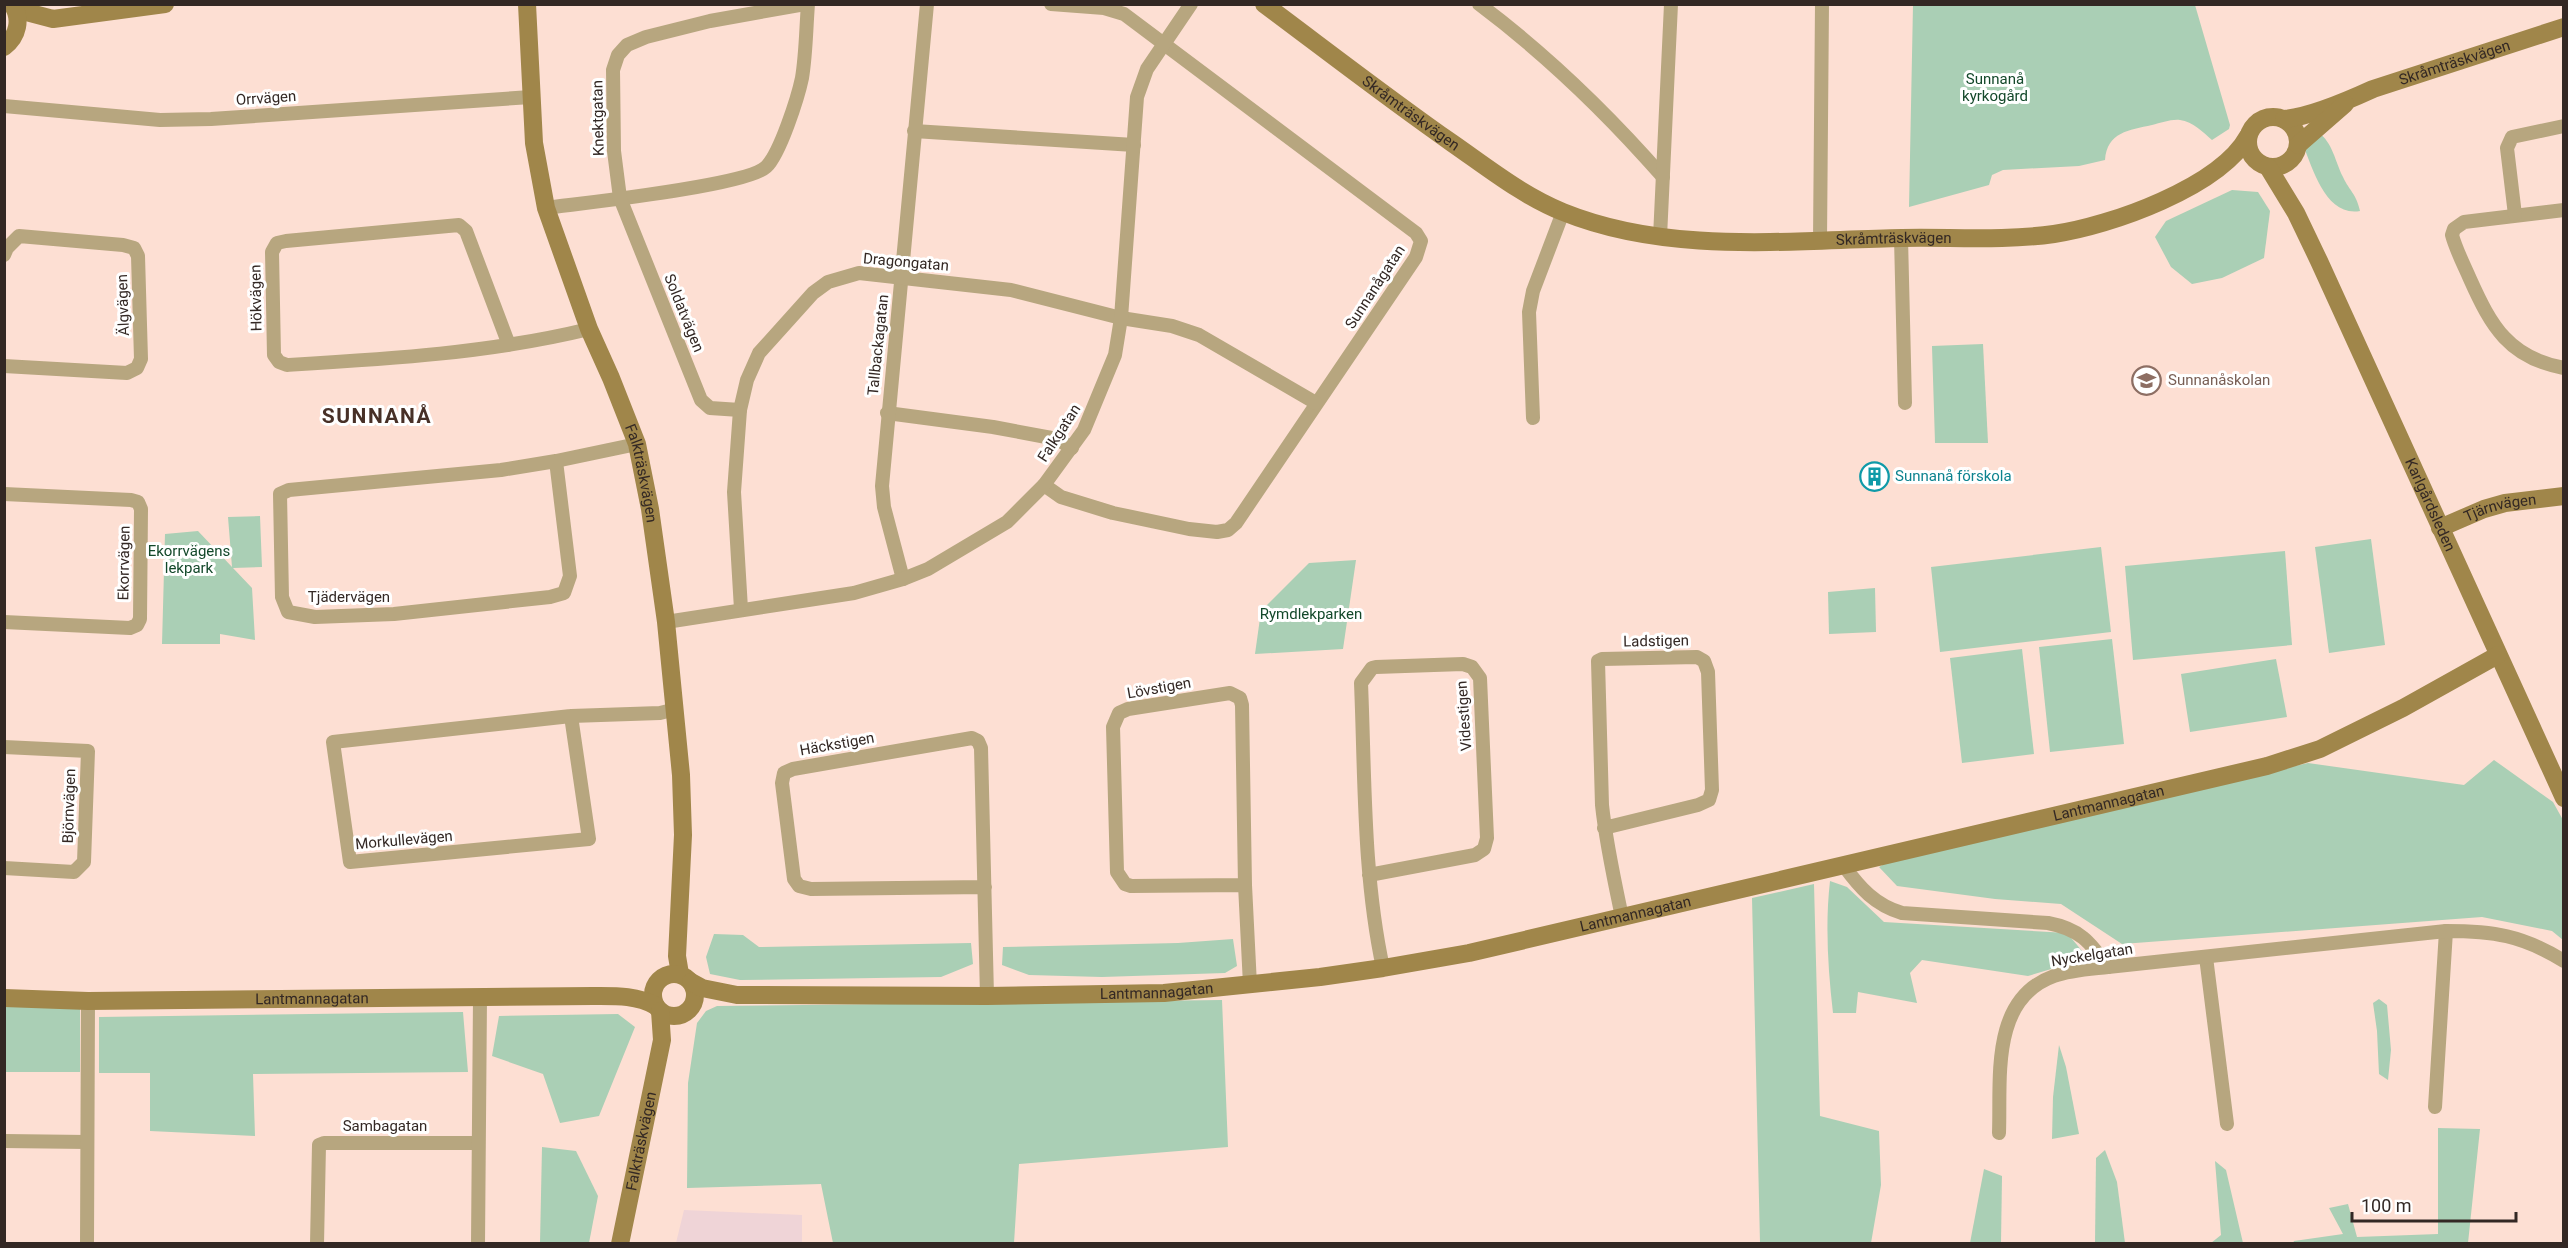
<svg xmlns="http://www.w3.org/2000/svg" width="2568" height="1248" font-family="Roboto,sans-serif">
	<style>
		.education { fill: #efd4d7 }
		.green { fill: #aacfb5 }
		.lines { fill: none; stroke-linecap: round; stroke-linejoin: round }
		.street { stroke: #b7a67f; stroke-width: 14 }
		.secondary { stroke: #a0864a; stroke-width: 18 }
		.labels { text-anchor: middle; stroke-width: 6; stroke-linejoin: round; paint-order: stroke }
		.street-label { font-size: 15px; fill: #332824; stroke: #fff }
		.park-label { font-size: 15px; fill: #13482a; stroke: #fff }
		.education-label { font-size: 15px; fill: #785e54; stroke: #fff; text-anchor: start }
		.culture-label { font-size: 15px; fill: #0d838f; stroke: #fff; text-anchor: start }
		.district-label { font-size: 21px; font-weight: bold; letter-spacing: 1.5px; fill: #473027; stroke: #fff }
	</style>
	<rect width="100%" height="100%" fill="#fddfd3"/>
	<path class="education" d="M684,1210L802,1215V1243H676Z"/>
	<g class="green">
		<path d="M1913,5H2195L2230,125L2229,129L2212,140C2203,132 2193,122 2180,120C2171,119 2161,123 2152,125C2129,130 2107,132 2105,160L2079,166L2003,170L1992,175L1989,185L1909,207Z"/>
		<path d="M2318,132C2333,143 2335,161 2343,177C2350,192 2356,193 2360,211C2326,217 2313,169 2303,145Z"/>
		<path d="M2232,190L2258,192L2270,211L2264,258L2222,278L2192,284L2171,267L2155,237L2166,221Z"/>
		<path d="M1983,344L1988,443H1935L1932,346Z"/>
		<path d="M260,516L262,567L233,568L252,588L255,640L220,634V644H162L165,534L198,531L232,567L228,517Z"/>
		<path d="M2371,539L2385,645L2329,653L2315,547Z"/>
		<path d="M2101,547L2111,632L1940,652L1931,567Z"/>
		<path d="M2285,551L2292,645L2133,660L2125,566Z"/>
		<path d="M1356,560L1343,649L1255,654L1261,611L1309,563Z"/>
		<path d="M1875,588L1876,632L1829,634L1828,592Z"/>
		<path d="M2112,639L2124,744L2050,752L2039,647Z"/>
		<path d="M2022,649L2034,754L1962,763L1950,658Z"/>
		<path d="M2276,659L2287,717L2190,732L2181,674Z"/>
		<path d="M2494,760L2553,802L2563,820V940L2552,931L2482,917L2122,944L2061,904L1995,899L1897,886L1879,867L1891,860L2308,763L2464,785Z"/>
		<path d="M1830,881L1847,887L1884,922L2067,933L2088,958L2028,976L1922,960L1910,973L1917,1003L1858,992L1856,1013H1833C1828,969 1825,925 1830,881Z"/>
		<path d="M1814,884L1820,1116L1879,1131L1881,1185L1871,1243H1760L1752,898Z"/>
		<path d="M714,934L743,935L759,947L971,943L973,964L941,977L740,980L710,974L706,957Z"/>
		<path d="M1233,939L1237,966L1225,973L1102,977L1029,975L1002,965L1003,947L1178,943Z"/>
		<path d="M2379,999L2387,1005L2391,1050L2388,1080L2379,1074L2377,1031L2373,1003Z"/>
		<path d="M1222,1000L1228,1147L1019,1164L1014,1243H833L821,1184L687,1188L688,1083L697,1023L706,1011L717,1006Z"/>
		<path d="M4,1004L80,1008V1072H5Z"/>
		<path d="M463,1012L468,1072L253,1074L255,1136L150,1131V1073H99V1017Z"/>
		<path d="M618,1014L635,1027L599,1116L560,1123L543,1074L492,1056L499,1016Z"/>
		<path d="M2059,1045L2066,1067L2079,1134L2052,1139L2053,1097Z"/>
		<path d="M2438,1128L2480,1129L2468,1243H2293L2294,1241L2343,1234L2329,1208L2348,1204L2357,1237L2438,1234Z"/>
		<path d="M542,1147L576,1151L598,1196L589,1243H540Z"/>
		<path d="M2105,1150L2117,1182L2125,1243H2095L2096,1158Z"/>
		<path d="M2215,1161L2226,1170L2243,1243H2211L2221,1235Z"/>
		<path d="M1984,1169L2002,1176L2001,1243H1970Z"/>
	</g>
	<g class="lines">
		<g class="street">
			<path d="M1479,4C1547,55 1607,113 1663,177"/>
			<path d="M4,106L160,120L211,119L531,97"/>
			<path d="M914,131L1134,145"/>
			<path d="M546,208C582,203 746,186 766,167C780,154 798,97 802,78C806,54 806,29 808,4"/>
			<path d="M2564,210L2464,222L2454,229L2452,235C2456,250 2464,265 2470,279C2491,326 2509,358 2564,368"/>
			<path d="M2515,215L2507,148L2512,137L2564,126"/>
			<path d="M1660,237L1671,4"/>
			<path d="M1901,238L1905,403"/>
			<path d="M1820,240L1822,4"/>
			<path d="M4,255L7,248L19,236L123,245L134,248L138,256L141,359L137,368L127,373L4,366"/>
			<path d="M509,345L466,231L459,225L286,241L277,243L272,252L274,355L279,362L287,365C388,359 491,353 589,329"/>
			<path d="M740,410L710,408L701,400L620,198L614,151L613,70L618,55L627,45L646,37L710,21L805,4"/>
			<path d="M887,413L993,427L1057,439L1072,448"/>
			<path d="M1533,418L1529,312L1533,291L1563,212"/>
			<path d="M556,461L570,576L564,593L550,597L394,614L315,617L288,612L282,597L280,494L289,490L501,470L556,461L637,444"/>
			<path d="M1044,485L1061,497L1113,513L1189,529L1217,532L1228,530L1236,523L1416,257L1421,241L1416,233L1124,14L1104,8L1051,4"/>
			<path d="M4,494L131,500L138,502L141,509L140,619L137,625L130,628L4,622"/>
			<path d="M903,579L884,507L882,486L927,4"/>
			<path d="M741,609L734,492L740,410L747,380L759,353L813,293L828,282L859,273L1011,290L1121,318L1172,326L1199,335L1316,403"/>
			<path d="M666,622L854,593L903,579L928,569L1007,522L1044,485L1084,430L1115,355L1121,318L1137,97L1147,69L1191,4"/>
			<path d="M571,716L589,839L350,862L333,742L571,716L660,713L676,709"/>
			<path d="M4,747L88,751L84,862L74,872L4,868"/>
			<path d="M1604,828L1698,805L1709,800L1712,790L1708,672L1704,661L1697,657L1602,659L1598,661L1602,805C1606,843 1614,879 1622,917"/>
			<path d="M1844,866C1860,888 1875,905 1902,913L2048,923C2080,929 2090,942 2108,967"/>
			<path d="M1369,875L1475,855L1484,849L1487,838L1480,678L1472,667L1463,664L1376,667L1372,668L1361,683C1365,778 1363,875 1383,968"/>
			<path d="M1245,885L1131,886L1125,884L1117,872L1113,727L1119,713L1128,709L1230,693L1240,698L1242,705L1245,885L1250,985"/>
			<path d="M985,887L811,889L799,886L794,879L782,783L784,773L793,769L972,738L978,741L981,748L987,996"/>
			<path d="M2206,957L2227,1124"/>
			<path d="M2435,1107L2446,931"/>
			<path d="M1999,1133C2001,1078 1990,999 2054,976C2070,970 2090,969 2108,967L2446,931C2493,931 2522,935 2564,961"/>
			<path d="M4,1141L87,1142"/>
			<path d="M87,1244L88,1001"/>
			<path d="M317,1244L319,1145L324,1143H478"/>
			<path d="M478,1244L480,998"/>
		</g>
		<g class="secondary">
			<path id="s1" d="M527,4L534,143L546,208L589,329L611,378L637,444L650,509L666,622L681,775L683,835L677,956L680,974"/>
			<path id="s2" d="M1264,4C1327,51 1389,99 1452,143C1488,168 1523,196 1563,212C1669,255 1790,240 1902,238C1952,237 2004,241 2054,234C2110,226 2220,187 2248,136"/>
			<path d="M15,9L53,19L165,4"/>
			<path d="M4,47C18,36 22,19 12,4"/>
			<circle cx="2273" cy="142" r="25"/>
			<path id="s3" d="M2284,119C2310,117 2349,100 2373,89L2564,27"/>
			<path d="M2298,145L2345,104"/>
			<path id="s4" d="M2268,167L2296,213L2319,261L2564,798"/>
			<path id="s5" d="M2440,528L2484,509L2505,503L2564,496"/>
			<circle cx="674" cy="995" r="21"/>
			<path id="s6" d="M691,982L702,988L737,995L987,996L1164,993L1320,977L1383,968L1469,953L2267,766L2320,749L2403,708L2498,655"/>
			<path id="s7" d="M4,998L88,1001L593,996C615,996 636,995 656,1006"/>
			<path id="s8" d="M620,1244L662,1040L660,1011"/>
		</g>
	</g>
	<defs>
		<symbol id="school-ring" viewBox="-11 -11 22 22"><circle r="9.5" fill="#fff" stroke="#8d6e63" stroke-width="1.5"/><path d="M0-5L7-2L0 1L-7-2ZM-4 1L0 2.5L4 1V4Q0 6-4 4Z" fill="#8d6e63"/></symbol>
		<symbol id="building-ring" viewBox="-11 -11 22 22"><circle r="9.5" fill="#fff" stroke="#0f9aa8" stroke-width="1.5"/><path d="M-4-6H4V6H1V3H-1V6H-4ZM-2.5-4.3h1.7v1.8h-1.7ZM.8-4.3h1.7v1.8H.8ZM-2.5-1h1.7V.8h-1.7ZM.8-1h1.7V.8H.8Z" fill="#0f9aa8"/></symbol>
	</defs>
	<g fill-rule="evenodd">
		<use href="#school-ring" x="2130" y="364" width="33" height="33"/>
		<use href="#building-ring" x="1858" y="460" width="33" height="33"/>
	</g>
	<g class="labels">
		<g class="street-label">
			<text dy="5" stroke="none"><textPath href="#s3" startOffset="180">Skråmträskvägen</textPath></text>
			<text transform="translate(266 98) rotate(-4)" y="5">Orrvägen</text>
			<text dy="5" stroke="none"><textPath href="#s2" startOffset="183">Skråmträskvägen</textPath></text>
			<text transform="translate(598 118) rotate(-91)" y="5">Knektgatan</text>
			<text dy="5" stroke="none"><textPath href="#s2" startOffset="699">Skråmträskvägen</textPath></text>
			<text transform="translate(906 262) rotate(5)" y="5">Dragongatan</text>
			<text transform="translate(1375 287) rotate(-57)" y="5">Sunnanågatan</text>
			<text transform="translate(256 298) rotate(-91)" y="5">Hökvägen</text>
			<text transform="translate(123 305) rotate(-92)" y="5">Älgvägen</text>
			<text transform="translate(684 313) rotate(68)" y="5">Soldatvägen</text>
			<text transform="translate(878 345) rotate(-84)" y="5">Tallbackagatan</text>
			<text transform="translate(1059 433) rotate(-57)" y="5">Falkgatan</text>
			<text dy="5" stroke="none"><textPath href="#s1" startOffset="488">Falkträskvägen</textPath></text>
			<text dy="5" stroke="none"><textPath href="#s4" startOffset="375">Karlgårdsleden</textPath></text>
			<text dy="5" stroke="none"><textPath href="#s5" startOffset="64">Tjärnvägen</textPath></text>
			<text transform="translate(124 563) rotate(-89)" y="5">Ekorrvägen</text>
			<text x="349" y="602">Tjädervägen</text>
			<text transform="translate(1656 641) rotate(-1)" y="5">Ladstigen</text>
			<text transform="translate(1159 688) rotate(-10)" y="5">Lövstigen</text>
			<text transform="translate(1464 716) rotate(-94)" y="5">Videstigen</text>
			<text transform="translate(837 744) rotate(-10)" y="5">Häckstigen</text>
			<text dy="5" stroke="none"><textPath href="#s6" startOffset="1440">Lantmannagatan</textPath></text>
			<text transform="translate(69 806) rotate(-88)" y="5">Björnvägen</text>
			<text transform="translate(404 840) rotate(-5)" y="5">Morkullevägen</text>
			<text dy="5" stroke="none"><textPath href="#s6" startOffset="954">Lantmannagatan</textPath></text>
			<text transform="translate(2092 955) rotate(-9)" y="5">Nyckelgatan</text>
			<text dy="5" stroke="none"><textPath href="#s6" startOffset="468">Lantmannagatan</textPath></text>
			<text dy="5" stroke="none"><textPath href="#s7" startOffset="308">Lantmannagatan</textPath></text>
			<text x="385" y="1131">Sambagatan</text>
			<text dy="5" stroke="none"><textPath href="#s8" startOffset="105">Falkträskvägen</textPath></text>
		</g>
		<g class="park-label">
			<text x="1995" y="84">Sunnanå<tspan x="1995" dy="17">kyrkogård</tspan></text>
			<text x="189" y="556">Ekorrvägens<tspan x="189" dy="17">lekpark</tspan></text>
			<text x="1311" y="619">Rymdlekparken</text>
		</g>
		<g class="education-label">
			<text x="2168" y="385">Sunnanåskolan</text>
		</g>
		<g class="culture-label">
			<text x="1895" y="481">Sunnanå förskola</text>
		</g>
		<g class="district-label">
			<text x="377" y="423">SUNNANÅ</text>
		</g>
	</g>
	<rect width="2568" height="1248" fill="none" stroke="#332824" stroke-width="12"/>
	<path d="M2352 1212v9h164v-9" fill="none" stroke="#332824" stroke-width="3"/>
	<text x="2361" y="1212" font-size="18" fill="#332824" stroke="#ffffff" stroke-width="4.5" paint-order="stroke">100 m</text>
</svg>
